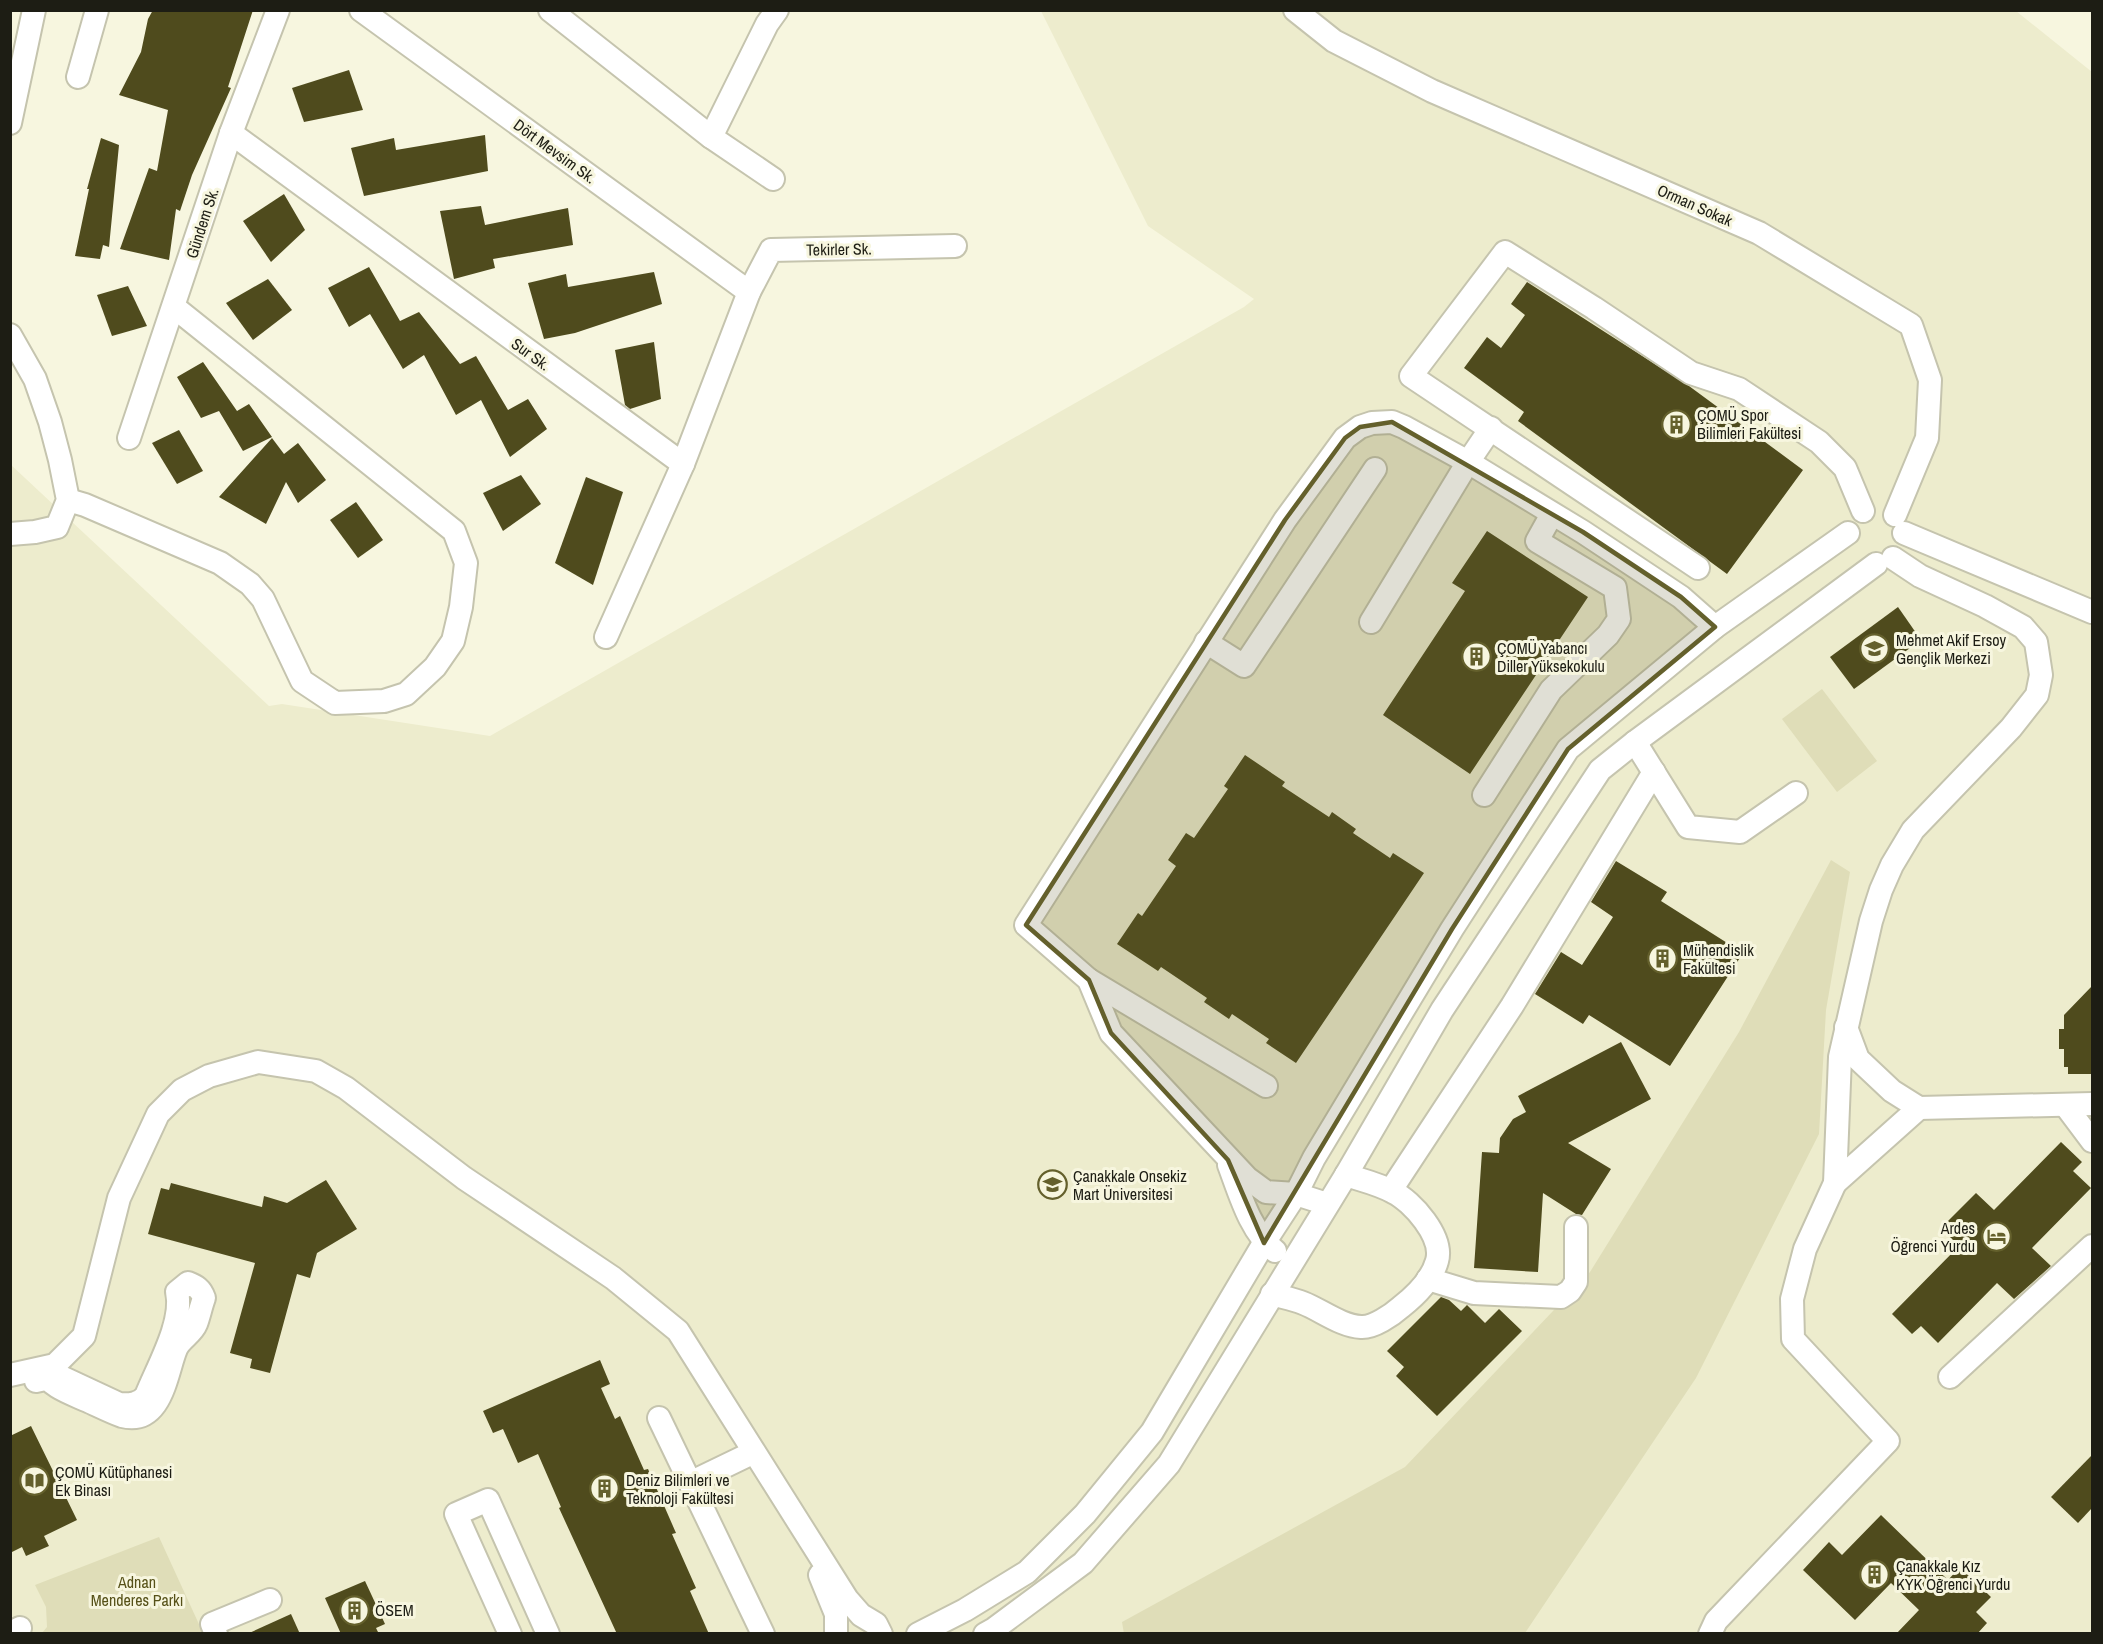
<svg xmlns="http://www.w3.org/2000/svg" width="2103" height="1644" font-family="'Archivo Narrow',sans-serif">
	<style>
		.built { fill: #edeccd }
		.green { fill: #dfddb8 }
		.building { fill: #4f4b1d }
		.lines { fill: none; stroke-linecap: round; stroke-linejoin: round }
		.minor-casing { stroke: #c5c4ae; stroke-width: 26 }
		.minor { stroke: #fff; stroke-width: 22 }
		.marked { fill: #64602c; fill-opacity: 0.2; stroke: #64602c; stroke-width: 4.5; stroke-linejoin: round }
		.labels { text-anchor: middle; stroke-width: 6; stroke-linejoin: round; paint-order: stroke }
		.street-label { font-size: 16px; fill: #1d1d14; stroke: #f7f6df }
		.poi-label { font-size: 16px; fill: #1d1d14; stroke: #f7f6df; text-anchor: start }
		.park-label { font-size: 16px; fill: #565118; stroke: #f7f6df }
	</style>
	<rect width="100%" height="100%" fill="#f7f6df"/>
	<path class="built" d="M1041,11H2016L2092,72V1633H11L10,464L269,706L282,704L490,736L1244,307L1254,299L1148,226Z"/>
	<g class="green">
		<path d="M1822,689L1877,761L1837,792L1782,719Z"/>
		<path d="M1831,860L1850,872L1826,1010L1819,1134L1696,1378L1525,1633L1124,1634L1122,1622L1405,1467L1590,1272L1739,1032Z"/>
		<path d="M159,1537L203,1633H42L47,1627L46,1607L35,1585Z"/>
	</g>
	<g class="building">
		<path d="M153,10H253L228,87L231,88L192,175L180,211L176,209L169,260L120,249L149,168L157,171L168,110L119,95L141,52L148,19Z"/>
		<path d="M349,70L363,110L304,122L292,88Z"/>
		<path d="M485,135L488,171L364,196L351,148L394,138L396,150Z"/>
		<path d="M101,138L119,145L109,247L103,245L100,259L75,256L89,189H87Z"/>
		<path d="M284,194L305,230L271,262L243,221Z"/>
		<path d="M481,206L485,225L568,208L573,245L493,259L495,268L454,279L440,211Z"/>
		<path d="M369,267L400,321L419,312L460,364L476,356L508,410L528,399L547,429L510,457L481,400L456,415L424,355L403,369L370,314L349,327L328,288Z"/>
		<path d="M654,272L662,304L575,333L544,339L528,283L566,274L568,287Z"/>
		<path d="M268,279L292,310L253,340L226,303Z"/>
		<path d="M1527,282L1689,386L1803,470L1727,574L1518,421L1524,412L1464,368L1487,337L1501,348L1525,315L1511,304Z"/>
		<path d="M128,286L147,326L112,336L97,295Z"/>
		<path d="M654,342L661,399L630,409L625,405L615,350Z"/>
		<path d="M203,362L237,411L249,404L272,437L243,451L219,411L201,418L177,377Z"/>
		<path d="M179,430L203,471L177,484L152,443Z"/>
		<path d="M272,438L284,454L298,443L326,480L298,503L286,482L266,524L219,497Z"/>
		<path d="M521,475L541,504L503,531L483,493Z"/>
		<path d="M586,477L623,492L593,585L555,563Z"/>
		<path d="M356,502L383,540L358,558L330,520Z"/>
		<path d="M1487,531L1588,597L1470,774L1383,715L1465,591L1452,583Z"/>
		<path d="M1898,607L1921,640L1854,689L1830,657Z"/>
		<path d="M1245,755L1285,782L1282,786L1329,817L1332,812L1356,829L1353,833L1390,858L1393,853L1424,873L1296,1063L1266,1043L1269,1039L1232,1014L1229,1019L1204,1002L1207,998L1161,967L1158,971L1117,944L1138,913L1142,916L1176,866L1168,860L1186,833L1194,838L1228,789L1224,786Z"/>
		<path d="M1616,861L1667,892L1661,901L1743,953L1670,1066L1589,1015L1583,1024L1535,994L1561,952L1582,965L1613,917L1591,902Z"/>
		<path d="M2092,986V1074H2068V1067H2064V1049H2059V1029H2064V1015Z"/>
		<path d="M1621,1042L1651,1099L1568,1143L1611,1169L1582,1215L1576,1214L1543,1193L1538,1272L1474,1268L1482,1152L1499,1153L1500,1138L1513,1119L1526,1112L1518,1096Z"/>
		<path d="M2061,1142L2082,1162L2073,1171L2091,1188L2032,1248L2051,1266L2014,1299L1997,1283L1938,1343L1921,1326L1912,1334L1892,1314L1959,1246L1941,1228L1976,1193L1994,1210Z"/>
		<path d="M326,1180L357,1229L317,1253L310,1278L297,1274L270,1373L250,1368L252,1359L230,1353L255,1263L148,1234L161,1188L169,1190L171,1183L262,1207L264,1196L287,1203Z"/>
		<path d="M1441,1297L1449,1300L1461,1311L1467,1305L1485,1323L1499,1309L1522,1331L1437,1416L1396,1376L1404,1367L1387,1351Z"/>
		<path d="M600,1360L610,1384L601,1388L615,1419L620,1416L644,1470L648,1469L676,1533L672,1534L696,1588L690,1591L709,1634H617L559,1508L561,1507L538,1454L518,1463L503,1429L493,1433L483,1411Z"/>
		<path d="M31,1426L77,1520L44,1536L49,1546L26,1556L22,1547L10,1553V1436Z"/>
		<path d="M2092,1455V1508L2078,1523L2051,1497Z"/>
		<path d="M1881,1515L1948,1580L1960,1567L1991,1597L1976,1612L1987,1623L1977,1634H1896L1919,1610L1891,1583L1855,1620L1803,1570L1829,1542L1842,1555Z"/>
		<path d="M365,1581L385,1624L376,1628L379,1634H341L325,1598Z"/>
		<path d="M291,1614L300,1634H247Z"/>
	</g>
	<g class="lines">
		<defs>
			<g id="minor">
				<path d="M361,10L749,292"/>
				<path d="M550,10L711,137"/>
				<path d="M1295,10L1334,41L1432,91L1759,233L1911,325L1930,380L1927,438L1895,515"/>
				<path d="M78,77L97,10"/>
				<path d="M10,123L34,10"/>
				<path d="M231,133L683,464"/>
				<path d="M773,179L711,137L767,24L777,10"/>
				<path d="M10,335L35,379L50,422L60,460L68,500L57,527L35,532L10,534"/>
				<path d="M129,438L231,133L278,10"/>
				<path d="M68,500L85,505L220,563L250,584L263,599L302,681L335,703L384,701L406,694L435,667L453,641L461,607L466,563L454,531L174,307"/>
				<path d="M1904,533L2092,612"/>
				<path d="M1698,568L1411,376L1505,252L1594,308L1691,373L1739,389L1819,442L1845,468L1863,511"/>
				<path d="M1371,622L1468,462L1491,428"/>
				<path d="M606,637L683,464L749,292L771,250L955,246"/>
				<path d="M1206,642L1244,666L1375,469"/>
				<path d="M1635,742L1688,827L1740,832L1796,793"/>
				<path d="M1484,795L1551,690L1608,635L1619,619L1615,588L1537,541L1552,514"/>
				<path d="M1089,980L1266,1086"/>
				<path d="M1846,1027L1858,1059L1892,1091L1919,1108L2092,1104"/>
				<path d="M2065,1105L2092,1141"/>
				<path d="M1229,1165C1240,1194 1250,1231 1275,1251"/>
				<path d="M1835,1183L1919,1108"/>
				<path d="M1391,1190L1512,1006L1654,772"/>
				<path d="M1327,1204L1296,1194L1266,1192L1247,1178L1111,1033L1089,980L1026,925L1285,520L1345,438L1360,427L1372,423L1392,422L1404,427L1468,462L1583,532L1681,597L1715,627"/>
				<path d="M1428,1279L1474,1293L1561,1297L1570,1291L1576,1282V1227"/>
				<path d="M1272,1294C1282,1297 1293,1299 1303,1303C1321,1310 1341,1326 1361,1327C1373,1328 1392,1315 1401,1307C1415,1296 1432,1279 1437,1261C1444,1237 1412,1201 1393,1192C1379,1184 1361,1180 1346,1175"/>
				<path d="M10,1375L55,1365L84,1336L119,1198L158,1114L182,1090L209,1076L258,1062L316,1071L346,1088L464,1178L613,1278L678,1331L847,1599L861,1615L876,1624L881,1634"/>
				<path d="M1950,1377L2092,1246"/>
				<path d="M36,1381L59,1376L119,1404C130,1405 139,1404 146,1396C157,1368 184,1322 177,1292L188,1283C196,1286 201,1289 204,1298C201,1306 199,1316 196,1324C192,1334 180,1339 176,1349C166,1373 162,1426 122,1416C111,1412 99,1406 88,1401C70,1393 50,1387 40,1369"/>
				<path d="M659,1418L763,1634"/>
				<path d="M690,1483L748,1455"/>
				<path d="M820,1575L836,1614V1634"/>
				<path d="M10,1633L20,1628"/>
				<path d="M216,1634L212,1624L270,1600"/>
				<path d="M510,1634L456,1514L488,1500L548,1634"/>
				<path d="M918,1634L965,1610L1027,1572L1085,1514L1152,1432L1264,1243L1296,1194L1314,1158L1452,929L1568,749L1715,627L1848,533"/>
				<path d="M985,1634L994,1629L1083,1563L1169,1464L1346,1175L1442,1010L1600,770L1635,742L1876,564"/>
				<path d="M1710,1634L1716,1621L1888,1441L1793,1339L1792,1299L1805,1249L1835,1183L1840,1057L1871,921L1881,890L1892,865L1913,830L2011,728L2037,695L2041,675L2036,642L2023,627L1985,606L1920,576L1893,558"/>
			</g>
		</defs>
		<use href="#minor" class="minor-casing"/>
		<use href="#minor" class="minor"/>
	</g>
	<path class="marked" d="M1392,422L1583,532L1681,597L1715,627L1568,749L1452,929L1264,1243L1228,1160L1111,1033L1089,980L1026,925L1285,520L1345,438L1360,427Z"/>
	<defs>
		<symbol id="building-ring" viewBox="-11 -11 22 22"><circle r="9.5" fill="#f7f6df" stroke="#64602c" stroke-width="1.5"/><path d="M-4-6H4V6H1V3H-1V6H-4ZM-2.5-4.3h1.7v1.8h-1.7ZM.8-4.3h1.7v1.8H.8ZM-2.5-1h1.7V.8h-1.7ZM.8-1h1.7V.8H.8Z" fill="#64602c"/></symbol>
		<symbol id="university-ring" viewBox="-11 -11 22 22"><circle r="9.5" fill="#f7f6df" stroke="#64602c" stroke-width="1.5"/><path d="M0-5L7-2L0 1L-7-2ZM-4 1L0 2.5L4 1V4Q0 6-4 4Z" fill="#64602c"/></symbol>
		<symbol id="hotel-ring" viewBox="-11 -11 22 22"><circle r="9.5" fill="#f7f6df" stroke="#64602c" stroke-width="1.5"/><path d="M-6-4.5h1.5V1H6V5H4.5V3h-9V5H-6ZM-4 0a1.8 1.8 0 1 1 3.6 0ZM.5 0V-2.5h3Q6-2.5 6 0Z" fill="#64602c"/></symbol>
		<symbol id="library-ring" viewBox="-11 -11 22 22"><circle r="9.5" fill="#f7f6df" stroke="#64602c" stroke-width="1.5"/><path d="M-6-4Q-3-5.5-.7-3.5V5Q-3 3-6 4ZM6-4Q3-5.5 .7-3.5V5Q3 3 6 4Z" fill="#64602c"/></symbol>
	</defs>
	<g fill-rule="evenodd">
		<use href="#building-ring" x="1660" y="408" width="33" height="33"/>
		<use href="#university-ring" x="1858" y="632" width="33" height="33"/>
		<use href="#building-ring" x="1460" y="640" width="33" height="33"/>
		<use href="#building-ring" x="1646" y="942" width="33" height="33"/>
		<use href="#university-ring" x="1036" y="1168" width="33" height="33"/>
		<use href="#hotel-ring" x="1980" y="1220" width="33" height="33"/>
		<use href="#library-ring" x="18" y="1464" width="33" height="33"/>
		<use href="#building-ring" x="588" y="1472" width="33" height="33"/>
		<use href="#building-ring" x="1858" y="1558" width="33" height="33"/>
		<use href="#building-ring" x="338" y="1594" width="33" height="33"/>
	</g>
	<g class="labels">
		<g class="street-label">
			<text transform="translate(555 151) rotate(36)" y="6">Dört Mevsim Sk.</text>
			<text transform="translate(1695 205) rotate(24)" y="6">Orman Sokak</text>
			<text transform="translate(202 223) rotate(-72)" y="6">Gündem Sk.</text>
			<text transform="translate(839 249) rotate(-1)" y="6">Tekirler Sk.</text>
			<text transform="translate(531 354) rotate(36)" y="6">Sur Sk.</text>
		</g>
		<g class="poi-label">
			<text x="1697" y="421">ÇOMÜ Spor<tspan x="1697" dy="18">Bilimleri Fakültesi</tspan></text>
			<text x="1896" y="646">Mehmet Akif Ersoy<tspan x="1896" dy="18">Gençlik Merkezi</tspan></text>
			<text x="1497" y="654">ÇOMÜ Yabancı<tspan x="1497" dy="18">Diller Yüksekokulu</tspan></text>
			<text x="1683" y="956">Mühendislik<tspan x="1683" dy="18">Fakültesi</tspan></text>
			<text x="1073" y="1182">Çanakkale Onsekiz<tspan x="1073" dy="18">Mart Üniversitesi</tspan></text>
			<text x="1975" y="1234" text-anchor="end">Ardes<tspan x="1975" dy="18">Öğrenci Yurdu</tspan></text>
			<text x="55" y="1478">ÇOMÜ Kütüphanesi<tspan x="55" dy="18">Ek Binası</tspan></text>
			<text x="626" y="1486">Deniz Bilimleri ve<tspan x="626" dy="18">Teknoloji Fakültesi</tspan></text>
			<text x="1896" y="1572">Çanakkale Kız<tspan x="1896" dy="18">KYK Öğrenci Yurdu</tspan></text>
			<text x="375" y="1616">ÖSEM</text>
		</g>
		<g class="park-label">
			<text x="137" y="1588">Adnan<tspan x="137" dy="18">Menderes Parkı</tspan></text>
		</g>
	</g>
	<rect width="2103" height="1644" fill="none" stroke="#1d1d14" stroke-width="24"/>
</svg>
